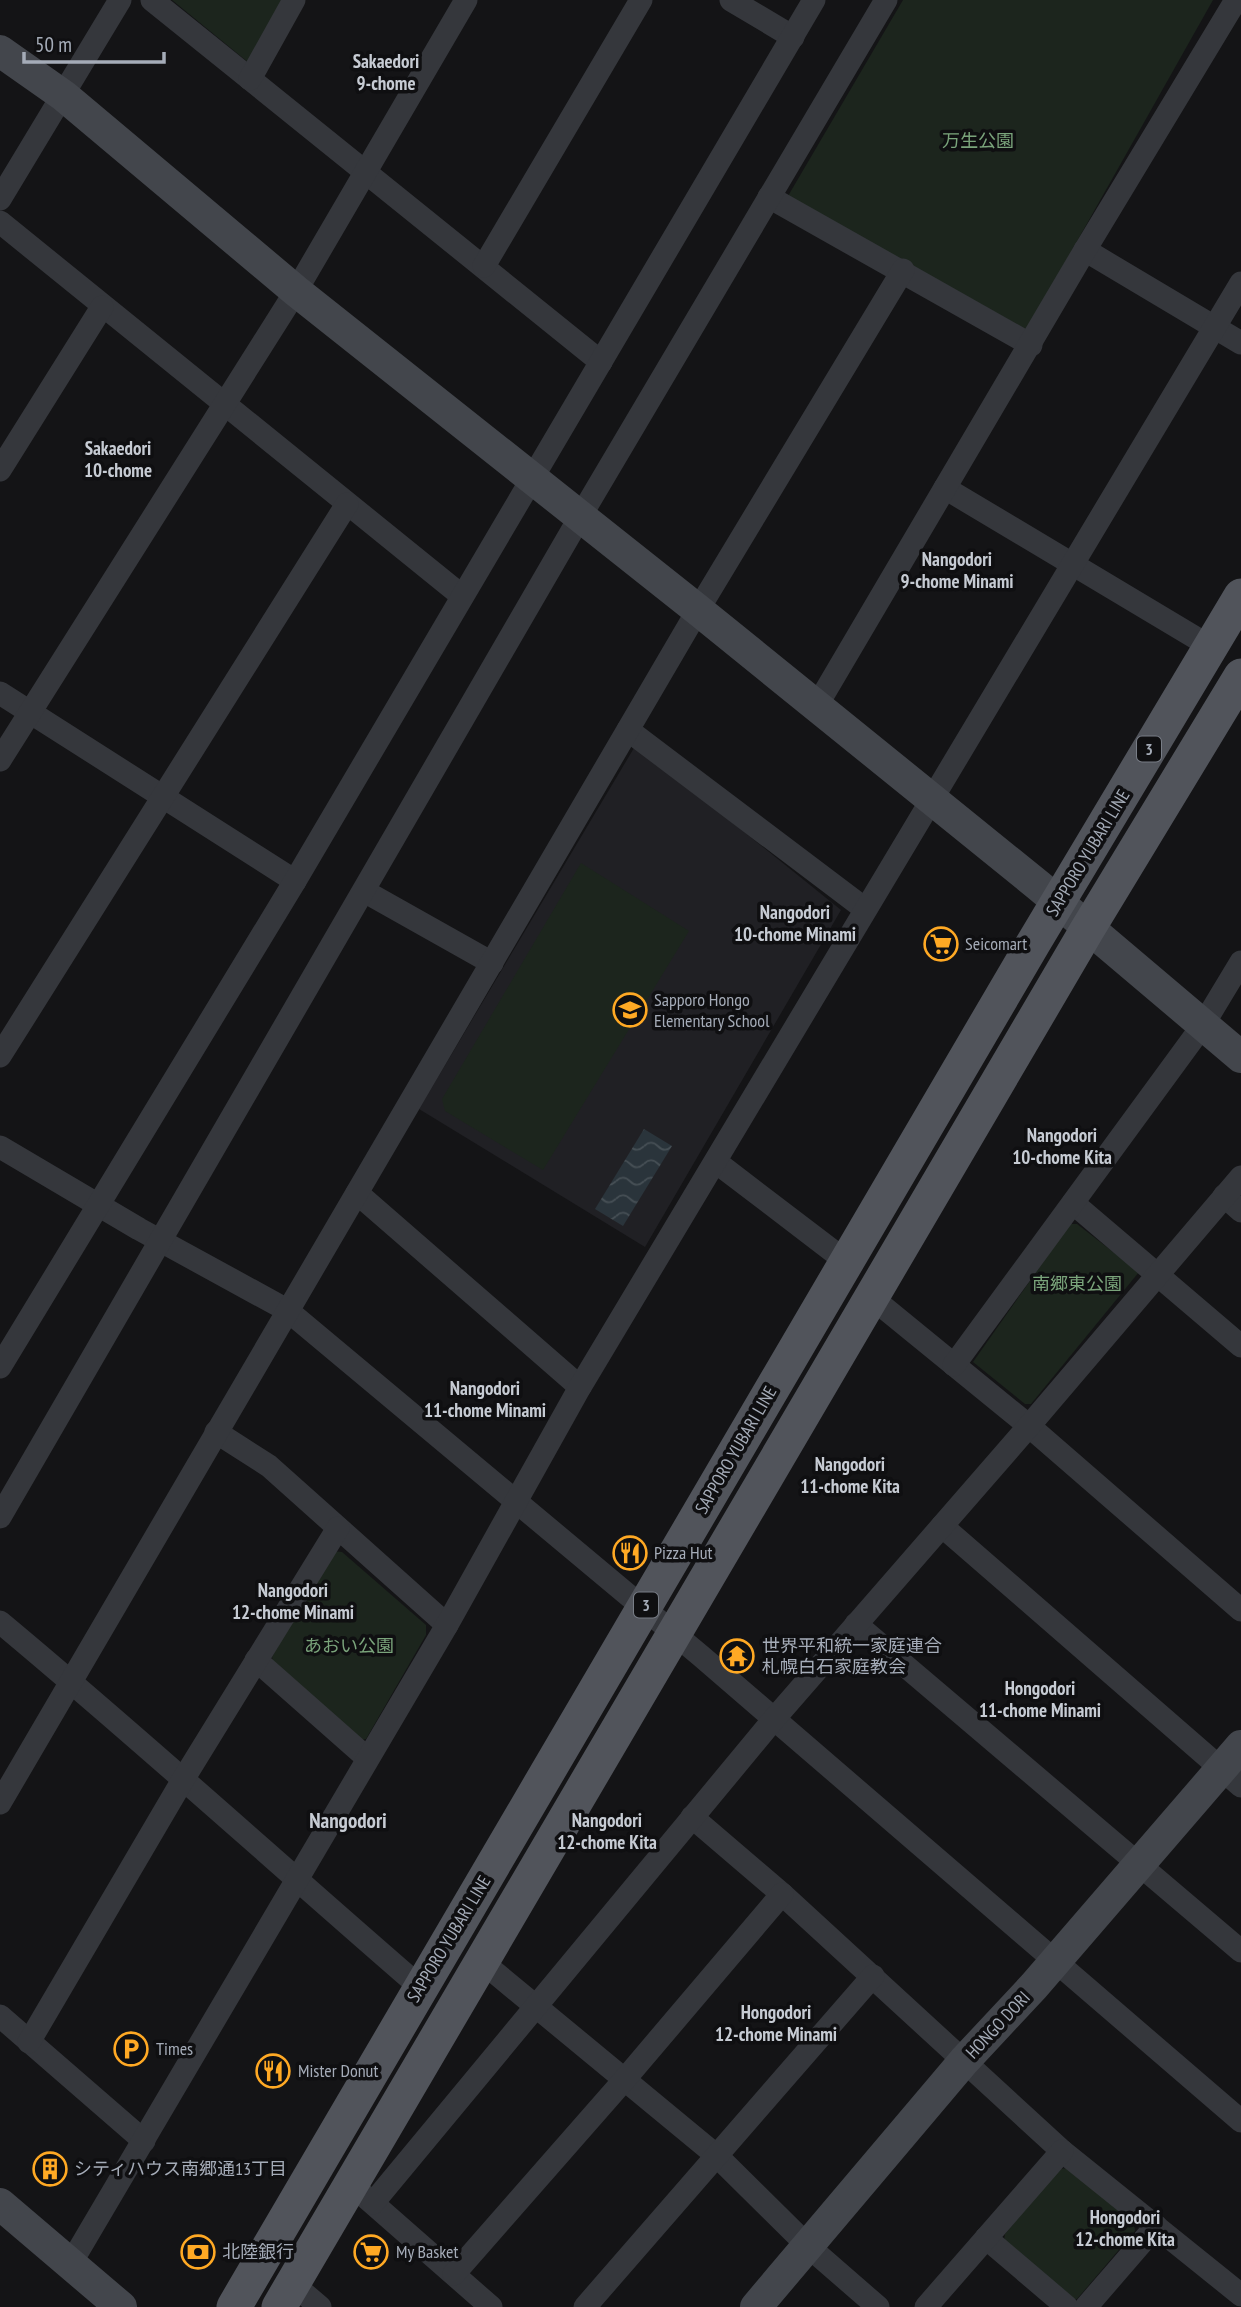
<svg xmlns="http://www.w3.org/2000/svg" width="1241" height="2307" font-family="'PT Sans Narrow','Noto Sans JP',sans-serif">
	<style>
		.built { fill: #202024 }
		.park { fill: #1c251d }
		.water { fill: url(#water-waves) }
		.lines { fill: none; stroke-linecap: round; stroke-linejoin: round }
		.street { stroke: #35373c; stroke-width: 23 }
		.secondary { stroke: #43464c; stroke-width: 32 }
		.primary { stroke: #51545b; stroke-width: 35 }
		.labels { text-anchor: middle; stroke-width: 7; stroke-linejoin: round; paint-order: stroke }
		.shield { fill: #0f0f11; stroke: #787d86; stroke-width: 2 }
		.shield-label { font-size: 16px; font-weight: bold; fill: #a5acb8 }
		.park-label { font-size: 18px; fill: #7aa47b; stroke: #0f0f11 }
		.street-label { font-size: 18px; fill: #a5acb8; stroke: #0f0f11 }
		.poi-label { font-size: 18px; fill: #a5acb8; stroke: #0f0f11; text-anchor: start }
		.neighbourhood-label { font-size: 19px; font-weight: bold; fill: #c6cbd3; stroke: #0f0f11 }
		.quarter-label { font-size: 21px; font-weight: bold; fill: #c6cbd3; stroke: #0f0f11 }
	</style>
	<defs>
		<pattern id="water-waves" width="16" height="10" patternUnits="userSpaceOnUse" patternTransform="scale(1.75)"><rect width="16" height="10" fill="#2a343b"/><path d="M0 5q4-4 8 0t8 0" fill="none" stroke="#464f55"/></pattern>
	</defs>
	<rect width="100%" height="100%" fill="#141416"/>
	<path class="built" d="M634,748H640L841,910L645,1247L419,1109Z"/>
	<g class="park">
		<path d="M172,0H289L249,63Z"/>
		<path d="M903,0H1213L1027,330L788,196Z"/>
		<path d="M581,863L689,931L543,1170L445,1111L442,1099Z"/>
		<path d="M1070,1224H1077L1139,1272L1031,1404H1025L973,1362Z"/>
		<path d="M332,1551L342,1552L426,1625V1635L366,1739L360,1740L274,1667L272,1657Z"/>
		<path d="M1068,2168L1134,2222L1135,2231L1077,2299L1069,2300L1004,2241L1005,2234L1059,2169Z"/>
	</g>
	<path class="water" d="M644,1129L672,1146L623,1226L595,1209Z"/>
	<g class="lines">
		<g class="street">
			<path d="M152,0L601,362"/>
			<path d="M731,0L793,37"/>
			<path d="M250,79L294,0"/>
			<path d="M769,197L1031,345"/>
			<path d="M0,199L120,0"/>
			<path d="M0,222L462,596"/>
			<path d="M1085,250L1241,343"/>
			<path d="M484,266L641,0"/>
			<path d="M0,470L102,307"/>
			<path d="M945,488L1211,647"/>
			<path d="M0,693L295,881"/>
			<path d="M816,707L1085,250L1236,0"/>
			<path d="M628,730L865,909"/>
			<path d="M0,760L296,291L466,0"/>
			<path d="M364,891L492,963"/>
			<path d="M0,1056L347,504"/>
			<path d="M0,1147L139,1229L287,1310L701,1656L1241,2121"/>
			<path d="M716,1162L847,1262"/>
			<path d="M357,1193L580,1387"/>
			<path d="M1224,1196L1241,1211"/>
			<path d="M1073,1203L1241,1346"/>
			<path d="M871,1297L1029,1426L1241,1610"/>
			<path d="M954,1365L1203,1025L1241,962"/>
			<path d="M0,1367L295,881L814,0"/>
			<path d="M216,1432L269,1466L447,1625"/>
			<path d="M0,1517L580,517L886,0"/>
			<path d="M942,1526L1241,1786"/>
			<path d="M0,1622C143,1741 280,1866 420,1987"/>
			<path d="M856,1624L1241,1951"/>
			<path d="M256,1660L367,1758"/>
			<path d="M0,1803L698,610L903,270"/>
			<path d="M692,1817L782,1894L1062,2151L1241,2295"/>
			<path d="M481,1961L717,2156L809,2247L878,2307"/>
			<path d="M0,2016L144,2141"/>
			<path d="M29,2042L184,1778L338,1528"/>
			<path d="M361,2193L491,2307"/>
			<path d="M373,2203L774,1719L1029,1426L1241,1177"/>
			<path d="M986,2238L1067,2307"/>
			<path d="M71,2263L447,1625L580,1387L1241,283"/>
			<path d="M454,2274L625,2079L782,1894"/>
			<path d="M293,2284L320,2307"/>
			<path d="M585,2307L873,1976"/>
			<path d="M926,2307L1062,2151"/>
			<path d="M1086,2307L1156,2226"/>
		</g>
		<g class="secondary">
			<path d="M0,51L64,96L296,291L698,610L1039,886L1241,1057"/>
			<path d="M0,2204L121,2307"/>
			<path d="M756,2307L964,2061L1034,1986L1241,1746"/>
		</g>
		<g class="primary">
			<path d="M234,2307L1034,942L1241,596"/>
			<path d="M279,2307L1087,930L1241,676"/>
		</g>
	</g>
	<defs>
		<symbol id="supermarket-ring" viewBox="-11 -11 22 22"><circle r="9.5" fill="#0f0f11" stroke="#ffa924" stroke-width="1.5"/><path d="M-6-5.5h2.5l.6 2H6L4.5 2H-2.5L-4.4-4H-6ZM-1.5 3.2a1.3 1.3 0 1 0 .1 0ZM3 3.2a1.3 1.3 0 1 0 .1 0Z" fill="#ffa924"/></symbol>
		<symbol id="school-ring" viewBox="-11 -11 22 22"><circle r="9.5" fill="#0f0f11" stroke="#ffa924" stroke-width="1.5"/><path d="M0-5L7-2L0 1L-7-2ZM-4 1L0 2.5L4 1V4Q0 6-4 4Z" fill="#ffa924"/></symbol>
		<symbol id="restaurant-ring" viewBox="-11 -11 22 22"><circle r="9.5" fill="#0f0f11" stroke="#ffa924" stroke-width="1.5"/><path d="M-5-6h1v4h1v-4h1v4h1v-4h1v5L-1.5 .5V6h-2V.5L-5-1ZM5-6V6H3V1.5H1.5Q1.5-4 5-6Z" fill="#ffa924"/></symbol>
		<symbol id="temple-ring" viewBox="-11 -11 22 22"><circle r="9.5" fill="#0f0f11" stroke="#ffa924" stroke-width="1.5"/><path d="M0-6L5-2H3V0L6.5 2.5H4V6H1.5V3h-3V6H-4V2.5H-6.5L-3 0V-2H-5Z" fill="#ffa924"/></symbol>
		<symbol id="parking-ring" viewBox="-11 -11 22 22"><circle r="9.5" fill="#0f0f11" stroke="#ffa924" stroke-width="1.5"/><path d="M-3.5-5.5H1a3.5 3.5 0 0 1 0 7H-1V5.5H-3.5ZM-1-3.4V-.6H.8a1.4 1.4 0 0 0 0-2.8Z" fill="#ffa924"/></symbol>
		<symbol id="building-ring" viewBox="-11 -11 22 22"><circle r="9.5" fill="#0f0f11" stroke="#ffa924" stroke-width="1.5"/><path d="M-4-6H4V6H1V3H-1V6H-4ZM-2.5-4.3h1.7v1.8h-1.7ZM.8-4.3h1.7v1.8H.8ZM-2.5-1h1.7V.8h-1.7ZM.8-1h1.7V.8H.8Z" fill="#ffa924"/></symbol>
		<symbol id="bank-ring" viewBox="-11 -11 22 22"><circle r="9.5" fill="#0f0f11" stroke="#ffa924" stroke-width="1.5"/><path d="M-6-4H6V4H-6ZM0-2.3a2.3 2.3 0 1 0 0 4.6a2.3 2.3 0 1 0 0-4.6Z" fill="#ffa924"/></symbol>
	</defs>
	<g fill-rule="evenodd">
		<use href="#supermarket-ring" x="922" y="925" width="38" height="38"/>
		<use href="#school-ring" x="611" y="991" width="38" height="38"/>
		<use href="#restaurant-ring" x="611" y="1534" width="38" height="38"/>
		<use href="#temple-ring" x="718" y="1637" width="38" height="38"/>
		<use href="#parking-ring" x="112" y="2030" width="38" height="38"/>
		<use href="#restaurant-ring" x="254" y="2052" width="38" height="38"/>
		<use href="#building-ring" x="31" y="2150" width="38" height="38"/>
		<use href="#bank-ring" x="179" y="2233" width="38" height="38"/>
		<use href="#supermarket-ring" x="352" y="2233" width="38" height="38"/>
	</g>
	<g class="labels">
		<g class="shield">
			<rect x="1137" y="736.5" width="24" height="25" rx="5"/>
			<rect x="634" y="1592.5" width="24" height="25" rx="5"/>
		</g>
		<g class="shield-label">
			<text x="1149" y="755">3</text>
			<text x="646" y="1611">3</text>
		</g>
		<g class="park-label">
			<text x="978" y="147">万生公園</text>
			<text x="1077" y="1290">南郷東公園</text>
			<text x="349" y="1652">あおい公園</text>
		</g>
		<g class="street-label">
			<text transform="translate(1088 853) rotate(-59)" y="6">SAPPORO YUBARI LINE</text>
			<text transform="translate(736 1450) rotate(-60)" y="6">SAPPORO YUBARI LINE</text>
			<text transform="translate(449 1939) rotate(-59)" y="6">SAPPORO YUBARI LINE</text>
			<text transform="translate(998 2025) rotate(-47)" y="6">HONGO DORI</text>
		</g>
		<g class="poi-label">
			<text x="965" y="950">Seicomart</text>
			<text x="654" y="1006">Sapporo Hongo<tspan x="654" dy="21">Elementary School</tspan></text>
			<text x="654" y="1559">Pizza Hut</text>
			<text x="762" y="1652">世界平和統一家庭連合<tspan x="762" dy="21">札幌白石家庭教会</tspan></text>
			<text x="156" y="2055">Times</text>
			<text x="298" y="2077">Mister Donut</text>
			<text x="74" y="2175">シティハウス南郷通13丁目</text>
			<text x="222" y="2258">北陸銀行</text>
			<text x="396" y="2258">My Basket</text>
		</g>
		<g class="neighbourhood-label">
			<text x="386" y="68">Sakaedori<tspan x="386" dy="22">9-chome</tspan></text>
			<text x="118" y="455">Sakaedori<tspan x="118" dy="22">10-chome</tspan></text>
			<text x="957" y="566">Nangodori<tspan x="957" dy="22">9-chome Minami</tspan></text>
			<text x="795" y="919">Nangodori<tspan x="795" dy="22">10-chome Minami</tspan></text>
			<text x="1062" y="1142">Nangodori<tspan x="1062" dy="22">10-chome Kita</tspan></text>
			<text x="485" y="1395">Nangodori<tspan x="485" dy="22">11-chome Minami</tspan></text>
			<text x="850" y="1471">Nangodori<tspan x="850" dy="22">11-chome Kita</tspan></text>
			<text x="293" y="1597">Nangodori<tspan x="293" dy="22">12-chome Minami</tspan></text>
			<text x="1040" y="1695">Hongodori<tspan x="1040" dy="22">11-chome Minami</tspan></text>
			<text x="607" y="1827">Nangodori<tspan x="607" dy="22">12-chome Kita</tspan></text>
			<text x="776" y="2019">Hongodori<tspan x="776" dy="22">12-chome Minami</tspan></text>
			<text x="1125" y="2224">Hongodori<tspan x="1125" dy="22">12-chome Kita</tspan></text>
		</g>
		<g class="quarter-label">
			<text x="348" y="1828">Nangodori</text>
		</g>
	</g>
	<path d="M24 52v10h140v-10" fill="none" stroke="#a5acb8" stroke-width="3.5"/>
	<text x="35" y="52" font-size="21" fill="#a5acb8" stroke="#0f0f11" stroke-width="5" paint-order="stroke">50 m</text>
</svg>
